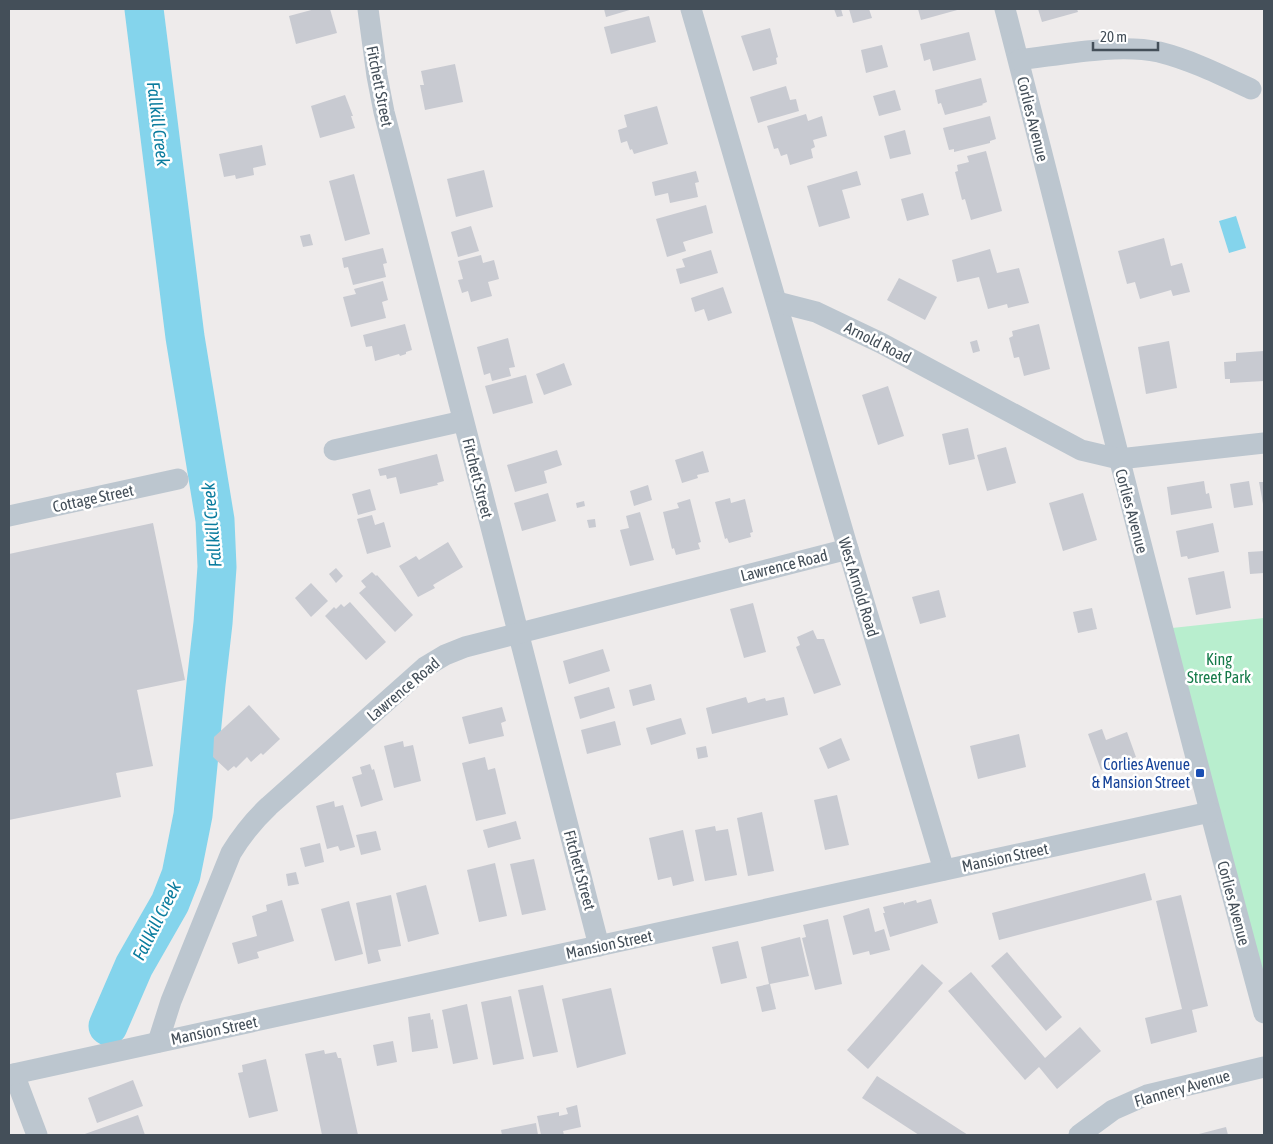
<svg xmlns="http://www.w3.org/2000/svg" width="1273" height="1144" font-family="'Asap Condensed',sans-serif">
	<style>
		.green { fill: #b8eece }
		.water { fill: #84d4ec }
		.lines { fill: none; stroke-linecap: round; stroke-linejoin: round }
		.river { stroke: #84d4ec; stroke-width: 39 }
		.building { fill: #c8cad1 }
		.street { stroke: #bcc6cf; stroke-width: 21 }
		.transit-dot { fill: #1a4fb4; stroke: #fff; stroke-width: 2 }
		.labels { text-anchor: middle; stroke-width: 5; stroke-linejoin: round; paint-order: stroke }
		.street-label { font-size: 16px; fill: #444f59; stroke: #fff }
		.park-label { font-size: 16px; fill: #157a49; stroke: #fff }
		.transit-label { font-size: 16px; fill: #164399; stroke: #fff; text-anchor: end }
		.water-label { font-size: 18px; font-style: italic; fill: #0b7c9e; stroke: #fff }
	</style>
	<rect width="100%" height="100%" fill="#eeebeb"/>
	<path class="green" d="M1264,618V1013L1163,629Z"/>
	<path class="water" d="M1236,216L1246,248L1229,253L1219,221Z"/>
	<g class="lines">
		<path class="river" d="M108,1026L134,966L170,903L181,875L193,815L206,684L213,623L217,567L215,520L185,337L144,9"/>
	</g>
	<g class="building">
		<path d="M315,9H330L337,33L296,44L289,16Z"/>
		<path d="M604,9H633L606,17Z"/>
		<path d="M834,9H841L843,16L837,17Z"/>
		<path d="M849,9H869L872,18L853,23Z"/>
		<path d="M918,9H961L921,20Z"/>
		<path d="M1038,9H1077L1078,12L1042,22Z"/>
		<path d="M649,16L656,42L611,54L604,27Z"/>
		<path d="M770,28L778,57L776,58L777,64L753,71L741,36Z"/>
		<path d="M969,32L976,60L933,71L930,59L924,61L920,44Z"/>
		<path d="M882,45L888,67L866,73L861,50Z"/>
		<path d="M455,64L463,102L425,110L420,85H424L421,71Z"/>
		<path d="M981,78L987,102L982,104L983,105L945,115L941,103L938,104L935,90Z"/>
		<path d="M786,86L790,100L796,99L799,111L758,123L750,97Z"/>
		<path d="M895,90L901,110L879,116L873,96Z"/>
		<path d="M345,95L353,116H351L355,128L320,138L311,106Z"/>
		<path d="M657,106L668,144L634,154L632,149L630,150L627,141L621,143L618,130L627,127L624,115Z"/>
		<path d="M806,114L808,121L822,116L827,136L813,140L815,147L811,149L813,158L790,165L787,154L781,156L778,148L774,149L767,126Z"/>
		<path d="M990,116L996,139L990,141V143L954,152V149L949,150L943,128Z"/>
		<path d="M905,130L911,154L890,159L884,136Z"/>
		<path d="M262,145L266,165L253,168L254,175L236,179L235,175L224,177L219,154Z"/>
		<path d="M986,151L1002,211L971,220L965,199L962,200L955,172L958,171L957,165L969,162L967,156Z"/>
		<path d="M484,170L493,207L456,217L447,179Z"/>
		<path d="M696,171L699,182L695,183L698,197L670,203L668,193L655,196L652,182Z"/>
		<path d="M857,171L861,185L842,190L850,218L819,227L807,186Z"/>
		<path d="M354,174L370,234L345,241L329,181Z"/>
		<path d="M923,193L929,215L907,221L901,199Z"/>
		<path d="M706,205L713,233L683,242L686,251L667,257L656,219Z"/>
		<path d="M471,226L479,251L458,257L451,232Z"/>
		<path d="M310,234L313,245L303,247L300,236Z"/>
		<path d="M1164,238L1171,266L1182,263L1190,292L1173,296L1171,290L1140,299L1135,282L1127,284L1118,251Z"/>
		<path d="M383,248L387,263L383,264L386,277L353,285L348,267L344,268L342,258Z"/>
		<path d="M990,249L997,273L1019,268L1029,303L1008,308L1007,304L988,309L979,277L957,282L952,260Z"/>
		<path d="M711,250L718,273L680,284L676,269L685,267L682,259Z"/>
		<path d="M481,255L483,263L494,260L499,279L488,282L492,296L471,302L468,291L462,293L458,280L463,279L458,261Z"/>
		<path d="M899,278L937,297L925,320L887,300Z"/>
		<path d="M383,281L388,300L382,302L386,318L351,327L343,297L356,294L354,289Z"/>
		<path d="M723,287L732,313L708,321L704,309L695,312L691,298Z"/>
		<path d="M405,324L412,350L406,352V354L400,356L399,354L375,361L372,346L366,347L363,335Z"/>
		<path d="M1039,324L1050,369L1024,376L1019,357L1014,358L1009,338L1013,336L1012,331Z"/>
		<path d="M508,338L515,367L509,368L511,376L492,381L490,373L484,375L477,347Z"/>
		<path d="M977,340L980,351L973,353L970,342Z"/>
		<path d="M1169,341L1177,388L1146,394L1138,347Z"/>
		<path d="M1264,351V381L1230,383V379H1225L1224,362L1236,361V353Z"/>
		<path d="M564,363L572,385L544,395L536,374Z"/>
		<path d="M526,375L533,403L493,414L485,386Z"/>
		<path d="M888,386L904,436L878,445L862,395Z"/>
		<path d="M968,428L975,459L949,465L942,434Z"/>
		<path d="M1006,447L1016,483L987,491L977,455Z"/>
		<path d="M557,450L562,465L544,471L547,483L515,492L507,465Z"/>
		<path d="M703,451L709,472L697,475L698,478L682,483L675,460Z"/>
		<path d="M437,454L444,481L437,483L438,485L400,494L396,477L387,479L386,475L380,476L378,469Z"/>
		<path d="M1204,481L1206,494L1209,493L1212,508L1171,515L1167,487Z"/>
		<path d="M1249,481L1253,505L1234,508L1230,484Z"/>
		<path d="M1259,482H1264V504H1263Z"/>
		<path d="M648,485L652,500L634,506L630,491Z"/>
		<path d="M370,489L376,510L358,515L352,494Z"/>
		<path d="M548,493L556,521L522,531L514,503Z"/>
		<path d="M1083,493L1097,540L1063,551L1049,503Z"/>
		<path d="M730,498L731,503L745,499L753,532L750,533L751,537L729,543L727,538L725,539L715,502Z"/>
		<path d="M690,499L701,542L698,543L700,549L676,555L674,548L672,549L663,512L679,508L677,503Z"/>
		<path d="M584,501L585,506L577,508L576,503Z"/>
		<path d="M640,512L654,560L630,566L620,530L629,528L626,516Z"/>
		<path d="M372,515L375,525L384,522L391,547L367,554L357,519Z"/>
		<path d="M595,519L596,527L589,528L587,520Z"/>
		<path d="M153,523L185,680L137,690L153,766L116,773L121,797L9,820V554Z"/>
		<path d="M1213,523L1219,552L1188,559L1187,556L1181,557L1176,531Z"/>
		<path d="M448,542L463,567L433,585L435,588L418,597L399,566L416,556L419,560Z"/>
		<path d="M1264,551V573L1250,574L1248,552Z"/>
		<path d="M336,568L343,576L336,583L329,574Z"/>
		<path d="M1224,571L1231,608L1196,615L1188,578Z"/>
		<path d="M372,572L376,576L377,575L413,615L395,632L359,593L366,587L361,581Z"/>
		<path d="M311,583L328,601L311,617L295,598Z"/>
		<path d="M939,590L946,617L920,624L912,597Z"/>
		<path d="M350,602L386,642L366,660L325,616L334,607L336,609L341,604L344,607Z"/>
		<path d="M753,603L766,652L744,658L730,609Z"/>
		<path d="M1092,608L1097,629L1078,633L1073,612Z"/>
		<path d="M813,630L817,639H824L841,685L814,694L796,647L800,645L797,637Z"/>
		<path d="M603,649L610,671L569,684L563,661Z"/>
		<path d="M651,684L655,700L633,706L629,690Z"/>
		<path d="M609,687L615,708L580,719L574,697Z"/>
		<path d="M746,697L748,703L765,698L766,701L784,697L788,715L712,734L706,708Z"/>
		<path d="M249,705L280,739L263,755L261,753L251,762L247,757L236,768L234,766L228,771L213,757L214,737Z"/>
		<path d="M502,707L506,721L501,723L504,736L469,744L462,717Z"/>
		<path d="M681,718L686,734L651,745L646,728Z"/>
		<path d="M615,721L621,745L587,754L581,730Z"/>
		<path d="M1102,729L1106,740L1127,732L1136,757L1101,770L1088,734Z"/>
		<path d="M1019,734L1026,767L978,779L970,746Z"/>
		<path d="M841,738L850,760L828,769L819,748Z"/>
		<path d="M403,741L404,747L413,745L421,781L394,788L384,746Z"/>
		<path d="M706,746L708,757L698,759L696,748Z"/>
		<path d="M485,757L488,770L495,768L506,814L476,821L462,763Z"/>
		<path d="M370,764L372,770L374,769L383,800L361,807L352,777L362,774L360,767Z"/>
		<path d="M837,795L849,845L825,850L814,800Z"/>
		<path d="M334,801L335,807L343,805L355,847L340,851L338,846L327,849L316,806Z"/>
		<path d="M762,812L774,871L748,876L737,818Z"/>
		<path d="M516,821L521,839L488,848L483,830Z"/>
		<path d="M715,826L716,831L728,829L737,875L705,881L695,830Z"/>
		<path d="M683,830L694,881L673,886L671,877L658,880L649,838Z"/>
		<path d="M376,831L381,850L361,855L356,835Z"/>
		<path d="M320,843L324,862L305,867L300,848Z"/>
		<path d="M534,859L546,910L522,915L510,864Z"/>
		<path d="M495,863L507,916L479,922L467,870Z"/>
		<path d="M296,872L299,884L288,886L286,874Z"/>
		<path d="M1145,873L1152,900L999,940L992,913Z"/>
		<path d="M426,885L439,934L408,942L396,893Z"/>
		<path d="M391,895L401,946L378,950L381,961L368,964L356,903Z"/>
		<path d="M1181,895L1208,1006L1192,1010L1197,1032L1151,1044L1145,1018L1182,1009L1156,901Z"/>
		<path d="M931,899L938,923L890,937L883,913H885L883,907L903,902L905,905V903L916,900L917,903Z"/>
		<path d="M282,900L294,941L257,952L259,958L238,964L232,943L257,936L252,916L267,911L266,905Z"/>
		<path d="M349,901L363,954L335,961L321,909Z"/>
		<path d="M869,908L875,932L884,929L890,950L870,955L869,951L853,955L843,916Z"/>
		<path d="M828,919L842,984L815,990L802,938L806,937L803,925Z"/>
		<path d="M800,937L809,976L770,984L776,1009L762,1012L756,987L769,984L761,947Z"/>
		<path d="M738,941L747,978L721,984L712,947Z"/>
		<path d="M1007,952L1062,1017L1046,1031L991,966Z"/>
		<path d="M922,964L943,983L868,1069L847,1050Z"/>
		<path d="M971,972L1045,1058L1080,1027L1101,1051L1057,1089L1039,1067L1025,1080L948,991Z"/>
		<path d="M543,985L558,1052L533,1057L518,990Z"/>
		<path d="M611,988L626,1054L577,1068L562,999Z"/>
		<path d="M511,996L524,1059L493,1065L481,1002Z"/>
		<path d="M467,1004L478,1059L453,1064L442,1010Z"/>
		<path d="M430,1013L431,1020L433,1019L438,1048L412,1052L408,1017Z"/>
		<path d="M393,1041L397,1062L377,1066L373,1045Z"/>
		<path d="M324,1050L325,1054L336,1052L338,1058H341L358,1135H322L305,1054Z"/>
		<path d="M266,1059L278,1111L249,1118L238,1073L243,1072L242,1065Z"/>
		<path d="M877,1076L968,1135H919L862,1098Z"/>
		<path d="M133,1080L143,1106L97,1123L88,1098Z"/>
		<path d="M577,1105L581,1127L563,1131L564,1135H541L537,1116L559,1112V1116L568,1114L566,1108Z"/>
		<path d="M138,1115L145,1135H82Z"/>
		<path d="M536,1123L538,1135H502L501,1130Z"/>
		<path d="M1226,1127L1228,1135H1195Z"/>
	</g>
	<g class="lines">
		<g class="street">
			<path d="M368,9L377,76L384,112L599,946"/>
			<path d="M691,9L848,549L944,870"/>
			<path d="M1005,9C1091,343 1173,679 1264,1013"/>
			<path d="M1019,60C1061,55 1117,43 1159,52C1191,60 1221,75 1251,89"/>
			<path d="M777,302L816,312L881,343L1081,450L1119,459L1264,443"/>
			<path d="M334,450L463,421"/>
			<path d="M9,516L178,479"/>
			<path d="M158,1042L171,1001L231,853C242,835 254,820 269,806L425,667L445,655L465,647L848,549"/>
			<path d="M14,1074L37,1135"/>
			<path d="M9,1075L1210,812"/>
			<path d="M1079,1135L1113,1110L1147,1095L1264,1067"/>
		</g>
	</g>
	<rect class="transit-dot" x="1195" y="768" width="10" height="10" rx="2.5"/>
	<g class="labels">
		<g class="street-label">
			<text transform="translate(380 86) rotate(79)" y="6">Fitchett Street</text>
			<text transform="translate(1033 119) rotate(76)" y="6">Corlies Avenue</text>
			<text transform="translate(878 342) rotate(27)" y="6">Arnold Road</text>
			<text transform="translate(478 478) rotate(76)" y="6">Fitchett Street</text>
			<text transform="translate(93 498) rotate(-12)" y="6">Cottage Street</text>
			<text transform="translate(1132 511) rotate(75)" y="6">Corlies Avenue</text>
			<text transform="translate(784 565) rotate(-14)" y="6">Lawrence Road</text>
			<text transform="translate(859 587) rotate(73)" y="6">West Arnold Road</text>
			<text transform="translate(403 689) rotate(-40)" y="6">Lawrence Road</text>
			<text transform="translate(1005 857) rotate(-12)" y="6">Mansion Street</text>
			<text transform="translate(580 870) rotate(75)" y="6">Fitchett Street</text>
			<text transform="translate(1234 903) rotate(75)" y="6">Corlies Avenue</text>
			<text transform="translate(609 944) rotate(-12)" y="6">Mansion Street</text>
			<text transform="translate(214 1030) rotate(-12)" y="6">Mansion Street</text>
			<text transform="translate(1182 1088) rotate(-16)" y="6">Flannery Avenue</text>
		</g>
		<g class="park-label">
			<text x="1219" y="665">King<tspan x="1219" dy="18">Street Park</tspan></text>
		</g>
		<g class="transit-label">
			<text x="1190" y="770">Corlies Avenue<tspan x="1190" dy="18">&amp; Mansion Street</tspan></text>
		</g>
		<g class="water-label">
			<text transform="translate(158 124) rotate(83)" y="6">Fallkill Creek</text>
			<text transform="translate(212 525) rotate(-95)" y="6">Fallkill Creek</text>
			<text transform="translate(157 921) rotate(-63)" y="6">Fallkill Creek</text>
		</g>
	</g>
	<rect width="1273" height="1144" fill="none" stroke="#444f59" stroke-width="20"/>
	<path d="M1093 42v8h65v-8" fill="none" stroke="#444f59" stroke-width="2.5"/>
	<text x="1100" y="42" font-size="15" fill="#444f59" stroke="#ffffff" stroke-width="4" paint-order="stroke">20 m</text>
</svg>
